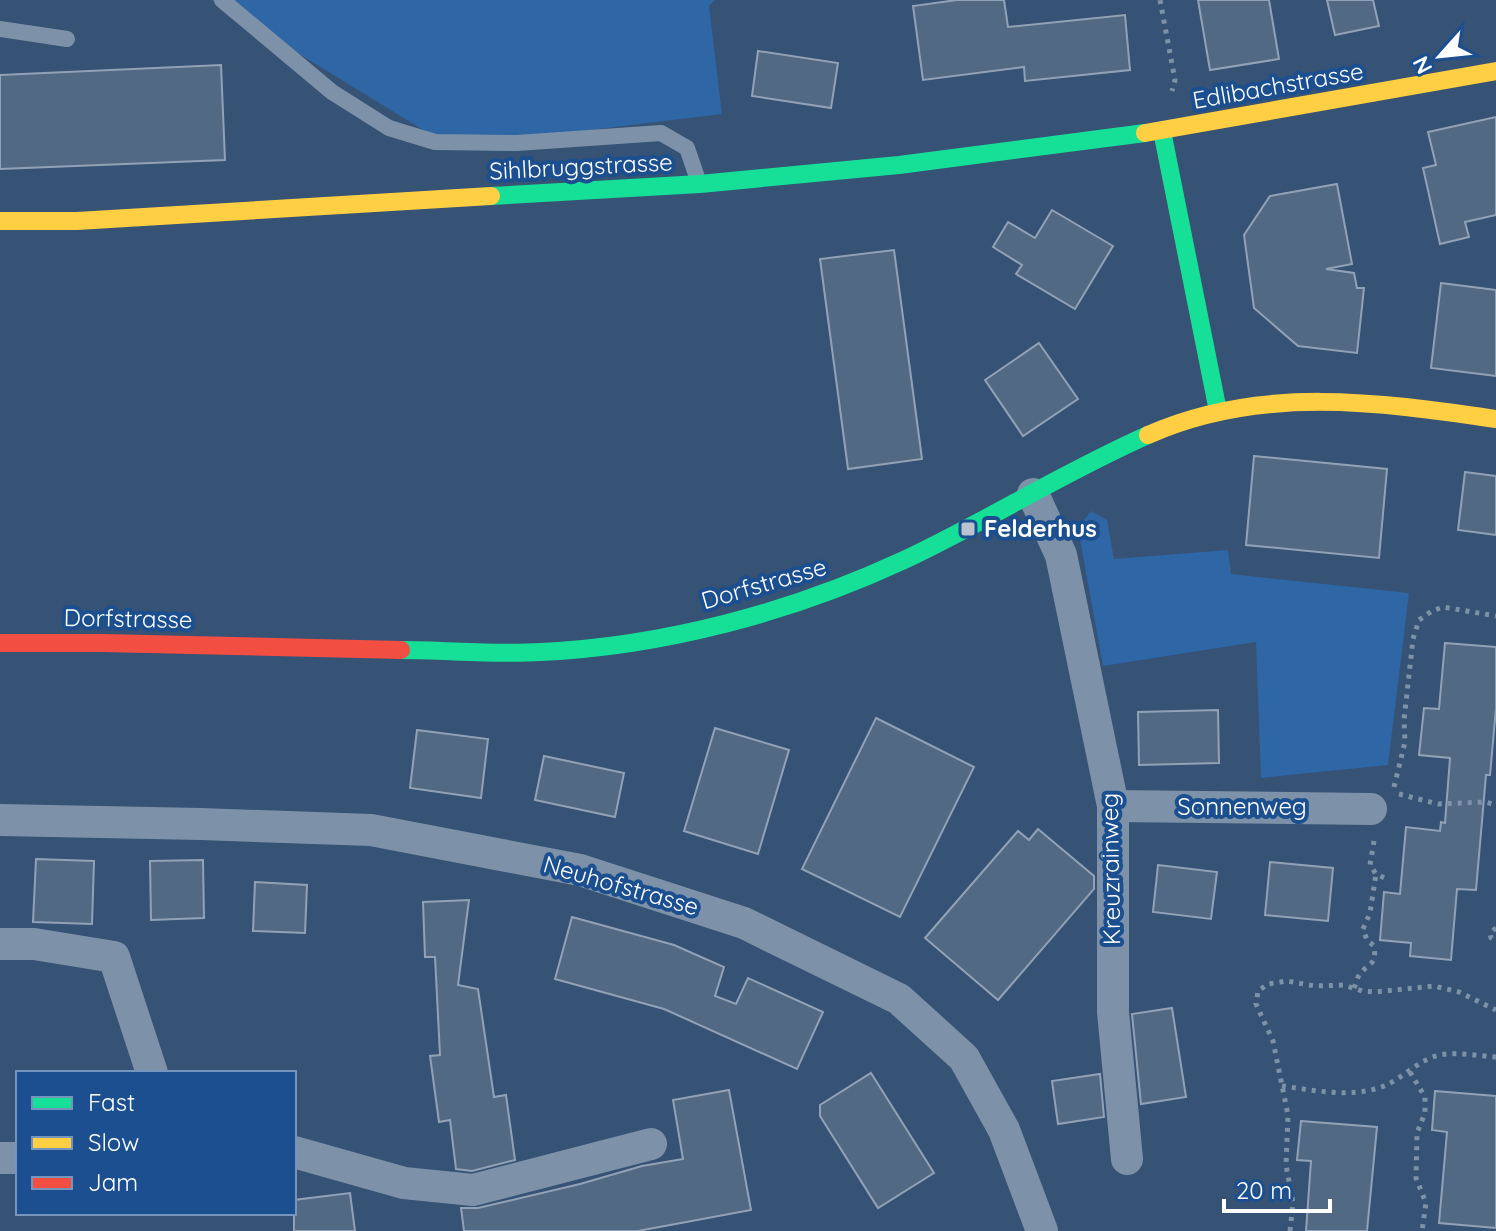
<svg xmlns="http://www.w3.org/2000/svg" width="1496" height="1231" font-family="Quicksand,sans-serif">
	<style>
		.green { fill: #2f66a5 }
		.building { fill: #526984; stroke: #92a2b6; stroke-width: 2 }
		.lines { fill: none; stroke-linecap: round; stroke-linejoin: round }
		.path { stroke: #7d92a8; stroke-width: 5; stroke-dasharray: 4 6; stroke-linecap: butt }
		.lane { stroke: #7d92a8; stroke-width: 16 }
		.street { stroke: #7d92a8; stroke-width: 32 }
		.fast { stroke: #16e098; stroke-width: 18 }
		.slow { stroke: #ffcf43; stroke-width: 18 }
		.jam { stroke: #f24e42; stroke-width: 18 }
		.poi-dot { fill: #b9c2ce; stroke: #1b4f8f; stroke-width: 3 }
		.labels { text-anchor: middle; stroke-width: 8; stroke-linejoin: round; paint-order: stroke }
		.street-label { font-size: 24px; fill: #fff; stroke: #1b4f8f }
		.poi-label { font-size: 24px; font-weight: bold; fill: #fff; stroke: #1b4f8f; text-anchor: start }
	</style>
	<rect width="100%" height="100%" fill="#365274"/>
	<g class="green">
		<path d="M211,0H715L709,6L722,114L451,147Z"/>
		<path d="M1091,511L1107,520L1114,559L1228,550L1231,574L1409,593L1388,765L1261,778L1256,642L1103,666L1078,528Z"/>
	</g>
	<g class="building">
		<path d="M957,0H1004L1008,27L1125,15L1130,70L1025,81L1024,67L923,80L913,6Z"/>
		<path d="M1198,0H1269L1279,59L1210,70Z"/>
		<path d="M1327,0H1373L1379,26L1335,35Z"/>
		<path d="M758,51L838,63L831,108L752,96Z"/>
		<path d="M221,65L225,160L0,169V75Z"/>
		<path d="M1496,117V215L1465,222L1469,237L1440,244L1423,168L1436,165L1428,132Z"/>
		<path d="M1337,184L1352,264L1326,269L1354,273L1357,288H1364L1357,353L1298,346L1254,308L1244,235L1270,196Z"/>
		<path d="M1052,210L1113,246L1075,309L1016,274L1022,265L993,247L1008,222L1035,238Z"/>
		<path d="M894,250L922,459L848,469L820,259Z"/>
		<path d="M1441,283L1496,290V376L1431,368Z"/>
		<path d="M1039,343L1078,399L1023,436L985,380Z"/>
		<path d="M1254,456L1387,469L1379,558L1246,545Z"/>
		<path d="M1465,472L1496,476V535L1458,530Z"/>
		<path d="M1445,643L1496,647V708L1490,775H1486L1476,890L1457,889L1451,960L1410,956L1411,943L1380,940L1384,892L1400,894L1406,827L1440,831L1441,822L1445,823L1450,758L1419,755L1424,708L1439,709Z"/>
		<path d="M1218,710L1219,763L1139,765L1138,712Z"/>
		<path d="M876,718L974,767L900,917L802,869Z"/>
		<path d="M715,728L789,750L758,854L684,831Z"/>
		<path d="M417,730L488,739L481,798L410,788Z"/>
		<path d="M544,756L624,773L615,817L535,800Z"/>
		<path d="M1038,829L1094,876V889L998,1000L925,938L1018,831L1029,840Z"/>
		<path d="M36,859L94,861L92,924L33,922Z"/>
		<path d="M203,860L204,918L151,920L150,861Z"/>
		<path d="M1270,862L1333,868L1328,921L1265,915Z"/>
		<path d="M1158,865L1217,872L1211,919L1153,912Z"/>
		<path d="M255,882L307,885L305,933L253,931Z"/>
		<path d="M469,900L458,985L478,989L494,1097L506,1095L515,1160L472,1171L456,1169L450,1120L439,1122L430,1056L440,1055L435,957H425L423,902Z"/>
		<path d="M572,917L674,945L724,967L715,996L736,1004L748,978L823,1012L797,1069L664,1009L555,979Z"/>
		<path d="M1172,1008L1186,1097L1141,1104L1132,1014Z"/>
		<path d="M871,1073L934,1173L878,1208L820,1116V1105Z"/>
		<path d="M1100,1074L1104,1117L1058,1124L1052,1081Z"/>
		<path d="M729,1090L751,1210L638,1231H464L461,1208H478L580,1184L642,1166L683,1159L673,1100Z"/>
		<path d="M1435,1091L1496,1096V1228L1439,1223L1447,1132L1432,1130Z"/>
		<path d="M1301,1121L1377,1127L1367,1231H1306L1311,1161L1297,1160Z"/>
		<path d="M350,1193L355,1231H294V1200Z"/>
	</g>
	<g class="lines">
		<g class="path">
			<path d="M1160,0L1175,80L1172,91"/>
			<path d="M1394,787L1405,742L1404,720L1413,639L1419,620L1432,611L1443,607L1496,616"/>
			<path d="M1399,794L1438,804L1485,802L1496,805"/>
			<path d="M1374,841L1370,865L1376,874L1387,879"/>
			<path d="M1496,928L1490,933L1491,938L1496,940"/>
			<path d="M1354,988C1356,984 1357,979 1359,975C1369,962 1377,966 1374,946L1367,940L1363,929L1370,913L1376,874"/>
			<path d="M1410,1072L1425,1097V1113L1417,1133L1416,1178L1426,1203L1422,1231"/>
			<path d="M1282,1086C1312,1090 1345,1097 1375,1089C1396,1084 1409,1068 1428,1059C1448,1049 1475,1056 1496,1057"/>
			<path d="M1290,1231L1293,1203L1286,1165L1288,1115L1273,1041L1256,1004L1258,991L1268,984L1287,981L1315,986L1344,985L1362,991L1375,992L1434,986L1459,992L1496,1010"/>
		</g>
		<g class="lane">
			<path d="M222,0L332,92L389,128L435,142L517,143L661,133L687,148L699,183"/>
			<path d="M0,29L67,39"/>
		</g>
		<g class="street">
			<path d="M1033,494L1061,555L1113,806V1012L1127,1159"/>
			<path d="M1113,806L1371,809"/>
			<path d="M0,820L201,824L371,830L580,870L744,923L899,999L964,1058L1004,1130L1042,1231"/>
			<path d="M0,944H34L114,957L152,1073"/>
			<path d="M294,1152L404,1183L473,1190L651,1144"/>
			<path d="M0,1158H18"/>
		</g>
		<g class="fast">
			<path d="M1162,131L1218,411"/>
			<path d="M491,196L700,184L899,165L1145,133"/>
			<path d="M401,650C447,650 494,655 541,652C665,646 792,612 904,560C987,521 1064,472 1148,435"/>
		</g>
		<g class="slow">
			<path d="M1145,133L1496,71"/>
			<path d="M0,221H77L491,196"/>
			<path d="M1148,435C1260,385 1379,402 1496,419"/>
		</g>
		<path class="jam" d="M0,643H103L401,650"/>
	</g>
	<rect class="poi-dot" x="960" y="521" width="16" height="16" rx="4"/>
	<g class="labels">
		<g class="street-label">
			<text transform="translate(1278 86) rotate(-10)" y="8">Edlibachstrasse</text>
			<text transform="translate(581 167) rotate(-3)" y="8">Sihlbruggstrasse</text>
			<text transform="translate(764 584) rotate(-16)" y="8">Dorfstrasse</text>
			<text transform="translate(128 619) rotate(1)" y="8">Dorfstrasse</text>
			<text x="1242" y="815">Sonnenweg</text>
			<text transform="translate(1111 869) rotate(-91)" y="8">Kreuzrainweg</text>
			<text transform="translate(621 886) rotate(16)" y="8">Neuhofstrasse</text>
		</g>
		<g class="poi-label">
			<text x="984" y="537">Felderhus</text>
		</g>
	</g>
	<rect x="16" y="1071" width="280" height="144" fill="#1b4f8f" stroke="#7695bc" stroke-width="2"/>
	<rect x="32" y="1097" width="40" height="12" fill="#16e098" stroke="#7695bc" stroke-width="2"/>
	<text x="88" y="1111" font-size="24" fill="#ffffff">Fast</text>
	<rect x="32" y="1137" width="40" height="12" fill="#ffcf43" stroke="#7695bc" stroke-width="2"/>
	<text x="88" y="1151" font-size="24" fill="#ffffff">Slow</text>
	<rect x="32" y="1177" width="40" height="12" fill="#f24e42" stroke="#7695bc" stroke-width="2"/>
	<text x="88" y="1191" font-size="24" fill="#ffffff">Jam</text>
	<g transform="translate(1440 56) rotate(243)" stroke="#1b4f8f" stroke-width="6" paint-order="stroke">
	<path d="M0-6L14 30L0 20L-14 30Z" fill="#ffffff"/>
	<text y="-12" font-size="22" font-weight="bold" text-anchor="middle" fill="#ffffff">N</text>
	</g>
	<path d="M1224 1199v12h106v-12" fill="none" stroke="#ffffff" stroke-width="4"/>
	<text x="1236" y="1199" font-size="24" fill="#ffffff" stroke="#1b4f8f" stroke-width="6" paint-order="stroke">20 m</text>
</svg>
